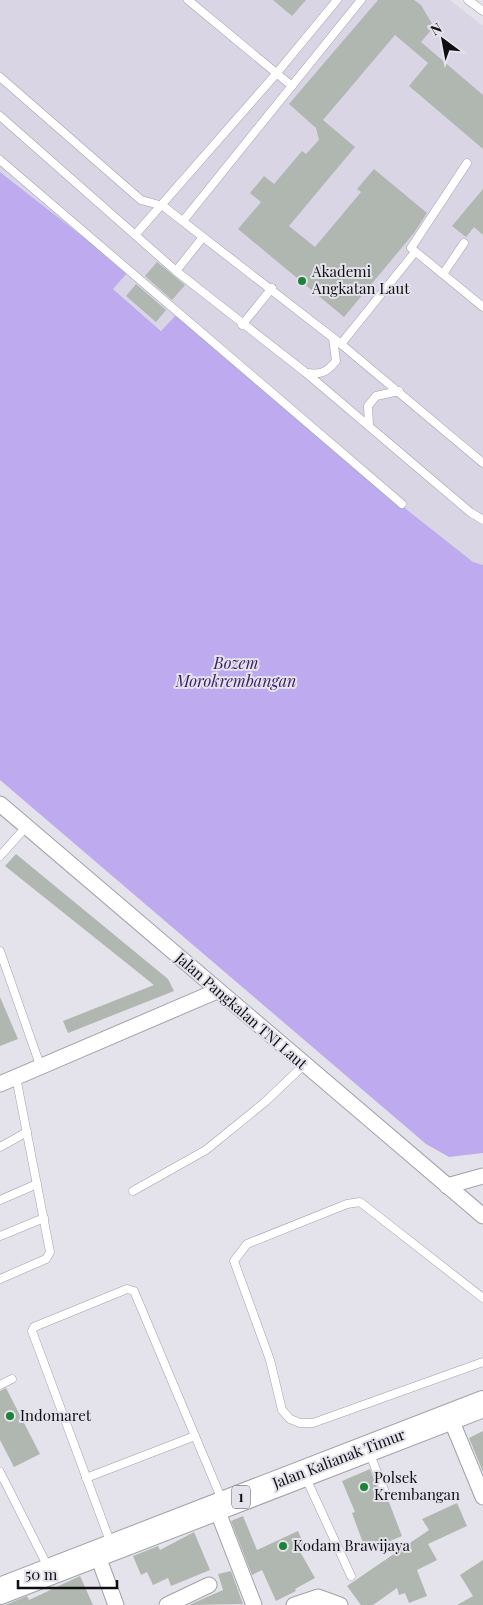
<svg xmlns="http://www.w3.org/2000/svg" width="483" height="1605" font-family="'Playfair Display',serif">
	<style>
		.built { fill: #d9d5e5 }
		.water { fill: #beabef }
		.building { fill: #b0b7b0 }
		.lines { fill: none; stroke-linecap: round; stroke-linejoin: round }
		.service-casing { stroke: #a2a0a8; stroke-width: 9 }
		.minor-casing { stroke: #a2a0a8; stroke-width: 17 }
		.trunk-casing { stroke: #a2a0a8; stroke-width: 28 }
		.service { stroke: #fff; stroke-width: 8 }
		.minor { stroke: #fff; stroke-width: 15 }
		.trunk { stroke: #fff; stroke-width: 26 }
		.poi-dot { fill: #1d8338; stroke: #e4e2eb; stroke-width: 2 }
		.labels { text-anchor: middle; stroke-width: 4; stroke-linejoin: round; paint-order: stroke }
		.shield { fill: #e4e2eb; stroke: #4f4e52; stroke-width: 1 }
		.shield-label { font-size: 14px; font-weight: bold; fill: #0f0e11 }
		.poi-label { font-size: 15px; fill: #0f0e11; stroke: #e4e2eb; text-anchor: start }
		.street-label { font-size: 15px; fill: #0f0e11; stroke: #e4e2eb }
		.water-label { font-size: 16px; font-style: italic; fill: #391b67; stroke: #e4e2eb }
	</style>
	<rect width="100%" height="100%" fill="#e4e2eb"/>
	<path class="built" d="M0,0H450L483,26V565L473,562L406,509L177,315L162,331L113,289L127,272L0,172Z"/>
	<path class="water" d="M0,172L128,272L113,289L161,331L176,315L406,509L473,562L483,565V1153L449,1157L426,1144L0,780Z"/>
	<g class="building">
		<path d="M273,0H306L292,16Z"/>
		<path d="M378,0H414L421,5L434,27L421,42L483,95V149L409,86L428,63L395,35L323,120L355,147L289,226L315,247L361,192L357,189L374,169L427,213L414,233L344,317L238,229L261,202L250,193L264,176L274,184L302,151L306,154L319,140L316,128L289,104Z"/>
		<path d="M483,189V235L474,227L466,237L452,226Z"/>
		<path d="M157,262L185,285L172,300L145,276Z"/>
		<path d="M136,284L166,310L156,322L126,296Z"/>
		<path d="M16,854L168,979L174,991L68,1033L63,1021L154,985L5,866Z"/>
		<path d="M0,997L18,1039L0,1046Z"/>
		<path d="M6,1388L40,1454L14,1467L0,1440V1391Z"/>
		<path d="M483,1431V1472L469,1438Z"/>
		<path d="M370,1469L380,1495L387,1497L402,1536L366,1551L352,1513L355,1512L342,1481Z"/>
		<path d="M457,1503L467,1526L428,1544L437,1560L417,1570L427,1596L409,1603L405,1593L399,1595L397,1588L373,1605H361L347,1586L429,1530L422,1519Z"/>
		<path d="M243,1516L257,1550L298,1531L304,1545L298,1548L315,1578L295,1589L296,1591L276,1601L262,1570L252,1575L231,1521Z"/>
		<path d="M194,1532L210,1570L171,1586L168,1578L153,1585L147,1572L141,1575L133,1556L158,1546L160,1550Z"/>
		<path d="M483,1560V1605H457L473,1596L460,1575Z"/>
		<path d="M231,1571L243,1604L189,1605L223,1590L218,1574Z"/>
		<path d="M80,1576L93,1605H5L27,1596L29,1600Z"/>
	</g>
	<g class="lines">
		<defs>
			<g id="service">
				<path d="M188,0L292,86"/>
				<path d="M468,0L483,11"/>
				<path d="M0,77L141,200L163,206L341,344L483,463"/>
				<path d="M0,116L176,271L305,372L470,512L483,520"/>
				<path d="M0,160L402,504"/>
				<path d="M467,163L411,248L483,307"/>
				<path d="M183,221L361,0"/>
				<path d="M135,235L276,74L337,0"/>
				<path d="M176,271L203,237"/>
				<path d="M443,274L464,243"/>
				<path d="M242,325L272,288"/>
				<path d="M341,344L415,252"/>
				<path d="M307,373C321,375 327,372 336,361L333,338"/>
				<path d="M369,425L368,406L376,396L399,391"/>
				<path d="M0,856L26,827"/>
				<path d="M0,951L40,1065"/>
				<path d="M0,1147L27,1132"/>
				<path d="M133,1191L206,1150L265,1102L304,1065"/>
				<path d="M0,1200L37,1184"/>
				<path d="M0,1236L44,1218"/>
				<path d="M0,1279L46,1259L50,1252L16,1077"/>
				<path d="M483,1298L360,1202L347,1204L247,1244L234,1261L270,1360L282,1410L290,1419L300,1423H313L483,1362"/>
				<path d="M0,1385L12,1379"/>
				<path d="M369,1452L385,1492"/>
				<path d="M0,1472L49,1569"/>
				<path d="M305,1476L351,1576"/>
				<path d="M86,1478L195,1436"/>
				<path d="M111,1544L32,1331L34,1327L127,1289L134,1291L222,1500"/>
			</g>
			<g id="minor">
				<path d="M0,804L483,1216"/>
				<path d="M0,1084L217,991"/>
				<path d="M447,1186L483,1176"/>
				<path d="M450,1417L483,1497"/>
				<path d="M216,1507L254,1605"/>
				<path d="M97,1554L116,1605"/>
				<path d="M167,1605L209,1585"/>
				<path d="M294,1605L318,1597L340,1605"/>
			</g>
			<path id="trunk" d="M0,1591L483,1404"/>
		</defs>
		<use href="#service" class="service-casing"/>
		<use href="#minor" class="minor-casing"/>
		<use href="#trunk" class="trunk-casing"/>
		<use href="#service" class="service"/>
		<use href="#minor" class="minor"/>
		<use href="#trunk" class="trunk"/>
	</g>
	<g class="poi-dot">
		<circle cx="302" cy="281" r="5"/>
		<circle cx="10" cy="1416" r="5"/>
		<circle cx="364" cy="1487" r="5"/>
		<circle cx="283" cy="1546" r="5"/>
	</g>
	<g class="labels">
		<rect class="shield" x="232" y="1485.5" width="18" height="23" rx="4"/>
		<g class="shield-label">
			<text x="241" y="1502">1</text>
		</g>
		<g class="poi-label">
			<text x="312" y="277">Akademi<tspan x="312" dy="17">Angkatan Laut</tspan></text>
			<text x="20" y="1421">Indomaret</text>
			<text x="374" y="1483">Polsek<tspan x="374" dy="17">Krembangan</tspan></text>
			<text x="293" y="1551">Kodam Brawijaya</text>
		</g>
		<g class="street-label">
			<text transform="translate(241 1011) rotate(41)" y="5">Jalan Pangkalan TNI Laut</text>
			<text transform="translate(339 1459) rotate(-21)" y="5">Jalan Kalianak Timur</text>
		</g>
		<g class="water-label">
			<text x="236" y="669">Bozem<tspan x="236" dy="18">Morokrembangan</tspan></text>
		</g>
	</g>
	<g transform="translate(443 40) rotate(328)" stroke="#e4e2eb" stroke-width="4" paint-order="stroke">
	<path d="M0-4L9 19L0 12L-9 19Z" fill="#0f0e11"/>
	<text y="-8" font-size="14" font-weight="bold" text-anchor="middle" fill="#0f0e11">N</text>
	</g>
	<path d="M18 1580v8h99v-8" fill="none" stroke="#0f0e11" stroke-width="2.5"/>
	<text x="25" y="1580" font-size="15" fill="#0f0e11" stroke="#e4e2eb" stroke-width="4" paint-order="stroke">50 m</text>
</svg>
